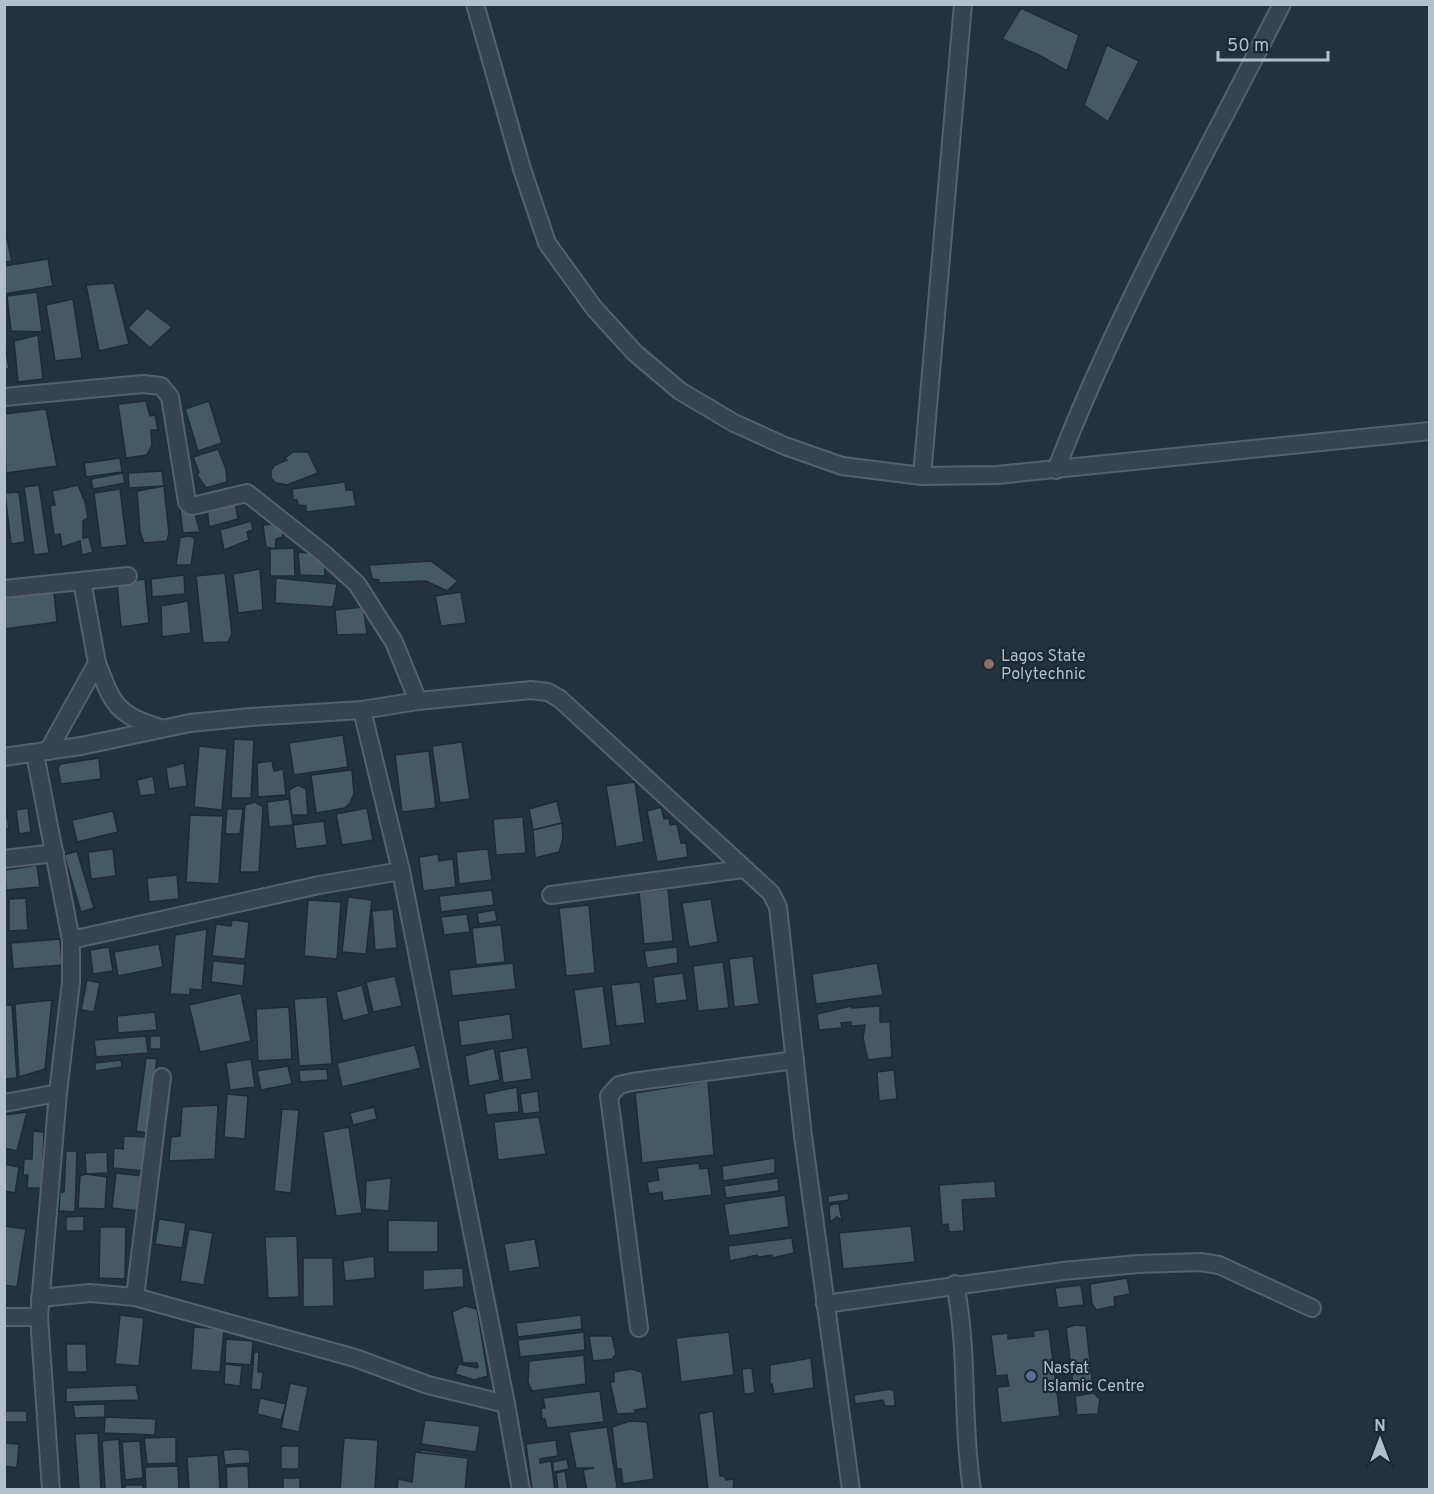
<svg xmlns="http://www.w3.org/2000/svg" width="1434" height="1494" font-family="Overpass,sans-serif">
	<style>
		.building { fill: #465966; stroke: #1e2b36; stroke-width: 1.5 }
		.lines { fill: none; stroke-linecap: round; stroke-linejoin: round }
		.minor-casing { stroke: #55626d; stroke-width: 20 }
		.minor { stroke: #37444f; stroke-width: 16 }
		.education-dot { fill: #8d6e63; stroke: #1c2934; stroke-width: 2 }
		.service-dot { fill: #5c6f8a; stroke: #1c2934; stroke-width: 2 }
		.labels { text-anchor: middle; stroke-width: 4.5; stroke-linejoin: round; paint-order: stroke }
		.poi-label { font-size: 16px; fill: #b3bfca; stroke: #1c2934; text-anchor: start }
	</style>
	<rect width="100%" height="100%" fill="#22333f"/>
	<g class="building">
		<path d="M1021,8L1079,35L1067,71L1037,54L1002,39Z"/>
		<path d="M1107,45L1139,61L1108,122L1084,105Z"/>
		<path d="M7,239L12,261L4,262V240Z"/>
		<path d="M48,259L53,286L4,294V266Z"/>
		<path d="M114,283L129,344L99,351L86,285Z"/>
		<path d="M37,292L42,332L11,331L7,296Z"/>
		<path d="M73,299L82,358L55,361L46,305Z"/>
		<path d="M147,308L172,327L150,348L128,328Z"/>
		<path d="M38,335L43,379L18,382L14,341Z"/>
		<path d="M4,339L9,369H4Z"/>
		<path d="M146,401L150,416L155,415L158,430H151L152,445L147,455L126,458L118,404Z"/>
		<path d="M209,401L222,443L198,451L185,409Z"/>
		<path d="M46,409L57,466L6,473L4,414Z"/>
		<path d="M218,449L226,469L227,482L206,488L197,475L199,472L193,457Z"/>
		<path d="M293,452H308L318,473L287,485L276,483L271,478V470L275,465L287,460L285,458Z"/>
		<path d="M120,458L122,472L86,477L84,463Z"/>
		<path d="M162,471L164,486L129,488L128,473Z"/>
		<path d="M123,473L125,483L93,489L91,479Z"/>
		<path d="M345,482L346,490H353L356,506L306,512V506L298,505L297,500H293L292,489Z"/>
		<path d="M39,485L49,553L34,555L24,487Z"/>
		<path d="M78,485L85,502L88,518L83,521V538L89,537L93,552L82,555L80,541L62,547L60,534L54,535L50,506L55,505L52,491Z"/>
		<path d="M164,486L169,534L167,541L144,543L140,532L137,491Z"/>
		<path d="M120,489L127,545L101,548L94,493Z"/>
		<path d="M19,492L25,542L11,544L5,493Z"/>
		<path d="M234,496L238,519L209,527L207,505Z"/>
		<path d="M180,510H194L200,532L183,533Z"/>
		<path d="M251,521L253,530L247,532L249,540L224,550L220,530Z"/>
		<path d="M275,524L282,528L283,537L276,539L275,549L266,547L263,525Z"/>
		<path d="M188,536L195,538L191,565H176L180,538Z"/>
		<path d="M294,548L295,576H270V549Z"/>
		<path d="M298,552L324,555L325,576L300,575Z"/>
		<path d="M431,561L458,581L447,591L426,581L379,583V580L372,579L369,565Z"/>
		<path d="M260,569L263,610L238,613L233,574Z"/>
		<path d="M225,573L232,634L228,642L203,643L196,576Z"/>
		<path d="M184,575L185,594L152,597L151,579Z"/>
		<path d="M276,578L337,584L333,607L275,603Z"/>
		<path d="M145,579L149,623L121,627L117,583Z"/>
		<path d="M54,592L57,622L4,629V598Z"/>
		<path d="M461,592L466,623L441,626L435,596Z"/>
		<path d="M188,601L191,633L162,637L161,606Z"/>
		<path d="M363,607L367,634L337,635L335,610Z"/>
		<path d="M343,735L348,767L294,775L289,743Z"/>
		<path d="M234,739L254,740L251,798H231Z"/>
		<path d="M462,742L470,799L440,803L432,746Z"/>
		<path d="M199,746L227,749L222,810L194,807Z"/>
		<path d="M429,751L436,808L402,812L395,755Z"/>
		<path d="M99,758L101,779L61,784L58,769L60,764Z"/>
		<path d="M272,761L274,771L283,769L286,795L258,797L257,763Z"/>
		<path d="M184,763L187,786L169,789L166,768Z"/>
		<path d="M352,770L354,794L350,803L345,808L316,813L311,775Z"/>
		<path d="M153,776L156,794L140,796L137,780Z"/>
		<path d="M635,782L644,842L616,847L606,786Z"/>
		<path d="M298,785L306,789L308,815H292L289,790Z"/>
		<path d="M4,799L9,828L4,829Z"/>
		<path d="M289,799L293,825L269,827L267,802Z"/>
		<path d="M557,801L562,823L533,830L529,809Z"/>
		<path d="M255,802L263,807L259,872H240L245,805Z"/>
		<path d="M661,807L664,819L669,818L670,825L677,824L681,843H686L688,857L657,862L647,811Z"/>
		<path d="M28,808L31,832L19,834L16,810Z"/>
		<path d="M367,808L373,840L342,845L336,814Z"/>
		<path d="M227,809H243L240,834H225Z"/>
		<path d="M113,811L118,832L77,842L72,820Z"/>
		<path d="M190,815L223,816L219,884L186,882Z"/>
		<path d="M523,817L526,853L496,855L493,819Z"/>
		<path d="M324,821L327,845L296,849L293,825Z"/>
		<path d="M562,823L563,839L559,852L535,858L533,830Z"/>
		<path d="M113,849L116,876L91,879L88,852Z"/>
		<path d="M488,849L492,880L459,884L456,852Z"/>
		<path d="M77,851L94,908L81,912L64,855Z"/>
		<path d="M438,854L439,861L453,859L456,887L423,891L419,857Z"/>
		<path d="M37,865L40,887L6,890L5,870Z"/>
		<path d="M177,875L179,899L149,902L147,878Z"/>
		<path d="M668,889L673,941L644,944L639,892Z"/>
		<path d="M492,890L494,905L441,912L439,896Z"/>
		<path d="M348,897L372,900L366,954L342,952Z"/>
		<path d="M26,898L28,930L9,931V899Z"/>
		<path d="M711,899L718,942L689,947L682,903Z"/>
		<path d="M308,900L341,902L337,959L304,956Z"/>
		<path d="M589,905L595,973L566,976L559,908Z"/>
		<path d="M393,909L397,948L375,950L372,911Z"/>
		<path d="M495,910L497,921L479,924L477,913Z"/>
		<path d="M467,914L470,932L444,935L441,917Z"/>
		<path d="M232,920L249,922L245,959L212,956L216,924L231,926Z"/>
		<path d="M501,925L505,962L476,965L472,928Z"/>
		<path d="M207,929L202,990L190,989V995L170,994L175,935Z"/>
		<path d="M60,939L62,965L13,969L11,943Z"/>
		<path d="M159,944L163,967L118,976L114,952Z"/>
		<path d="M109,947L113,971L93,974L90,950Z"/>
		<path d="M677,947L678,963L647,968L644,951Z"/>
		<path d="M753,956L759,1004L734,1007L729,959Z"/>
		<path d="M213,961L245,964L243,986L211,982Z"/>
		<path d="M723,962L729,1008L698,1011L693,966Z"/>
		<path d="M513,963L516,989L452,996L449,970Z"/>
		<path d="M877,963L883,995L816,1004L812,974Z"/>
		<path d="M683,973L687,1000L656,1004L653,977Z"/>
		<path d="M395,976L402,1006L373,1012L366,982Z"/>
		<path d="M87,980L100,983L94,1012L81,1010Z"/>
		<path d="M640,982L645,1023L616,1026L611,985Z"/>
		<path d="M362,985L369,1014L343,1021L336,992Z"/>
		<path d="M603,986L611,1045L582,1049L574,990Z"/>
		<path d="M241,993L251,1041L200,1052L189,1005Z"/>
		<path d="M327,997L332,1064L299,1066L294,999Z"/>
		<path d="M52,1000L45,1069L19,1077L15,1004Z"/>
		<path d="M4,1005H12L17,1078L4,1079Z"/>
		<path d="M851,1006L852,1008L880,1006V1022H890L892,1057L868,1060L863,1038L865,1025L851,1026V1022L841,1023L842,1028L819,1030L817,1014Z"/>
		<path d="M289,1007L292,1059L258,1061L256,1009Z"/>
		<path d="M155,1012L157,1030L118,1033L117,1016Z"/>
		<path d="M510,1014L513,1039L461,1046L458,1021Z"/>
		<path d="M146,1036L148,1053L96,1057L94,1040Z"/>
		<rect x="150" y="1036" width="11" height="13"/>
		<path d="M415,1045L421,1068L342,1087L337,1063Z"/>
		<path d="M527,1047L532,1079L503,1083L499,1052Z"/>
		<path d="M494,1048L500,1080L469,1086L465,1056Z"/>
		<path d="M146,1058L157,1059L147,1133L136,1131Z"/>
		<path d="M251,1059L255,1087L230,1090L226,1063Z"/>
		<path d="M121,1060L122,1067L95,1071V1063Z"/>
		<path d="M288,1066L292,1084L261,1090L257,1071Z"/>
		<path d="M327,1069L328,1080L300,1082L299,1070Z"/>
		<path d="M894,1070L897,1099L879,1101L877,1072Z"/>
		<path d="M708,1081L714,1155L642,1163L635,1093Z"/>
		<path d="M517,1087L519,1112L487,1115L484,1094Z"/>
		<path d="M538,1091L540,1112L523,1114L520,1094Z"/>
		<path d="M227,1094L248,1096L245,1139L224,1137Z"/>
		<path d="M218,1105L215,1159L169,1161L171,1137L180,1136L182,1107Z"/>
		<path d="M374,1107L377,1119L353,1125L350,1113Z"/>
		<path d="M282,1109L299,1110L291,1193L274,1191Z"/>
		<path d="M27,1112L17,1151L4,1148V1115Z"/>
		<path d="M539,1117L546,1154L498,1160L494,1122Z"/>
		<path d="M349,1127L362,1213L336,1216L323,1132Z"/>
		<path d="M33,1131L44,1132L42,1188H27L28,1175H23L24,1159H32Z"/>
		<path d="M124,1136L146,1137L144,1171L113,1168L114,1148L123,1149Z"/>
		<path d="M66,1151H77L75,1212L59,1211L60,1192H64Z"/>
		<path d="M107,1152L108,1173L86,1174L85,1153Z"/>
		<path d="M775,1158V1173L723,1181L722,1166Z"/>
		<path d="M699,1163L700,1169L708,1168L712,1195L663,1201L662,1192L649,1194L647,1182L659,1180L657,1168Z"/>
		<path d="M4,1164L19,1167L15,1193L4,1191Z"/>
		<path d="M116,1173L143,1176L139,1211L112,1208Z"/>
		<path d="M86,1174L107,1177L105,1209L78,1208L80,1176Z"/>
		<path d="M391,1178L389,1211L365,1209L366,1181Z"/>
		<path d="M778,1178L779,1191L726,1198L724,1186Z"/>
		<path d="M995,1181L996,1198L962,1200L964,1231L949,1232L948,1224L942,1225L939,1185Z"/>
		<path d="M848,1193L849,1200L828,1203V1196Z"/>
		<path d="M785,1195L789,1227L729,1236L724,1204Z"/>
		<path d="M834,1204H839L842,1221L837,1217L830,1222L829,1206Z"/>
		<path d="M84,1216V1231H66V1217Z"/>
		<path d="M159,1219L186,1223L182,1248L155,1244Z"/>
		<path d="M388,1220L438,1221V1252H388Z"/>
		<path d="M4,1226L26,1229L17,1287L4,1285Z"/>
		<path d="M911,1226L915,1262L843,1269L839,1233Z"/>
		<path d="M100,1227H126L125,1279L99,1278Z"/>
		<path d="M189,1229L213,1233L204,1285L180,1281Z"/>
		<path d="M297,1236L299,1297L268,1298L265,1237Z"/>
		<path d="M792,1238L794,1253L772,1258V1255L759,1257L757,1255L730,1261L728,1246Z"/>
		<path d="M535,1239L540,1267L509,1272L504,1244Z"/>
		<path d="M374,1256L375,1278L345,1281L343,1261Z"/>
		<path d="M303,1258H333L334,1306L303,1307Z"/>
		<path d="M463,1268L464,1287L423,1290V1270Z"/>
		<path d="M1127,1278L1130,1294L1114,1297L1115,1306L1096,1310L1092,1304L1090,1284Z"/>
		<path d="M1081,1285L1084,1305L1058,1308L1055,1288Z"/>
		<path d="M465,1306L477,1309L488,1376L474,1380L455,1374L459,1364L477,1368L478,1366L477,1363H463L452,1312Z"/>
		<path d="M120,1315L144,1318L139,1366L115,1364Z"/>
		<path d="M581,1315L582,1329L518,1337L516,1323Z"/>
		<path d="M1075,1325L1086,1326L1093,1388L1074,1391L1066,1328Z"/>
		<path d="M194,1327L224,1329L220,1372L191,1370Z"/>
		<path d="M1049,1329L1060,1416L1001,1423L997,1387L1009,1386L1007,1375L996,1376L991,1335L1008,1333V1339L1034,1336L1033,1331Z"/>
		<path d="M584,1332L585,1350L520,1357L518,1340Z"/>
		<path d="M729,1332L734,1375L681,1382L676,1338Z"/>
		<path d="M589,1336H612L616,1354L612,1359L593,1361Z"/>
		<path d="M226,1339L253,1341L251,1365L225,1363Z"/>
		<path d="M66,1344H86L87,1372H67Z"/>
		<path d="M254,1352H259L258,1372H263L261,1390L251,1389Z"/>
		<path d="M584,1355L586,1384L532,1391L528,1382L529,1361Z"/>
		<path d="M811,1358L814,1388L774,1394L772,1384H770V1365Z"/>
		<path d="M225,1364L242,1366L240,1386L224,1384Z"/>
		<path d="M752,1368L755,1393L744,1394L742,1369Z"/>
		<path d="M631,1369L642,1372L647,1408L635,1410V1413L617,1414L610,1382H614V1372Z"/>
		<path d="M290,1383L308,1387L299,1432L281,1428Z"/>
		<path d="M136,1385L139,1400L66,1402V1388Z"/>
		<path d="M890,1389L894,1391L895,1406H885L883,1400L855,1404L854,1395Z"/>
		<path d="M600,1391L604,1422L547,1428L545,1419H542L541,1408H545L543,1398Z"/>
		<path d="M1094,1393L1100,1399L1098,1414L1077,1415L1075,1396Z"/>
		<path d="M260,1398L286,1404L281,1420L257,1414Z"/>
		<path d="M105,1404V1417L75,1418L73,1405Z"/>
		<rect x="4" y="1411" width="23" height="11"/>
		<path d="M713,1411L720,1476H724L726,1480L734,1479L733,1490L708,1489L699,1414Z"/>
		<path d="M105,1417L156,1419L155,1435L104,1433Z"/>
		<path d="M425,1420L480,1426L476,1452L421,1444Z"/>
		<path d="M630,1421L647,1422L654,1479L623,1484L621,1469H617L612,1427Z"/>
		<path d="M607,1427L617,1486L615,1490H587L583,1470L594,1468H576L569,1432Z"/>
		<path d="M98,1433L101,1490H79L75,1434Z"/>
		<path d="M176,1437V1463L147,1464L144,1438Z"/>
		<path d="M344,1438L378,1440L375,1490H340Z"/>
		<path d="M119,1439L122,1490H105L102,1441Z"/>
		<path d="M556,1440L558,1456L540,1459V1463L551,1461L555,1490H532L526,1444Z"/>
		<path d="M140,1441L143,1478L125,1480L122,1442Z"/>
		<path d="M4,1443L19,1444L17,1468L4,1466Z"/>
		<rect x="281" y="1446" width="18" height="23"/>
		<path d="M239,1449L249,1450L250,1463L225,1465L223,1450Z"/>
		<path d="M421,1450L466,1456L462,1481L418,1475Z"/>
		<path d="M415,1452L468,1458L465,1490H397L398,1479L412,1482Z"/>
		<path d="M218,1455L220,1490H189L187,1457Z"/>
		<path d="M567,1459L569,1469L553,1472V1462Z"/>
		<path d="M178,1466L179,1490H146L145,1467Z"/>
		<path d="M248,1466L249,1490H227L226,1467Z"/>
		<path d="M565,1471L568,1490H558L556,1473Z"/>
		<rect x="283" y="1478" width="17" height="12"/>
		<rect x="125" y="1485" width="18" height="5"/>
	</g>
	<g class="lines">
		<defs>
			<g id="minor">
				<path d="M475,4L522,169L547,243L594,308L635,353L680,391L734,423L785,446L842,466L922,476L997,475L1430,431"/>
				<path d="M4,397L143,384L161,386L170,397L187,502L191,506L197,505L247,493L323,553L357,584L394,642L418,701"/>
				<path d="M1056,470C1118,309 1204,158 1282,4"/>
				<path d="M922,476L963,4"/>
				<path d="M4,589L128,576"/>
				<path d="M97,663C113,705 116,714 160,728"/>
				<path d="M362,710L401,871L506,1404L521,1490"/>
				<path d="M48,751L97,663L82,581"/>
				<path d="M35,754L71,940V982L58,1093L39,1317L51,1490"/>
				<path d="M4,757L81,746L190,723L251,717L362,710L418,701L531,690L548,692L560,699L771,893L778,907L803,1136L851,1490"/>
				<path d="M4,859L55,853"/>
				<path d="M551,895L743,869"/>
				<path d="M71,940L319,885L401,871"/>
				<path d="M4,1103L58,1093"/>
				<path d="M955,1284C969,1352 961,1421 972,1490"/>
				<path d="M135,1297L162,1077"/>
				<path d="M40,1298L90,1293L135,1297L355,1358L428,1385L506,1404"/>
				<path d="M825,1304L1063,1271L1138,1264L1200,1262L1219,1265L1312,1308"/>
				<path d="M4,1317H39"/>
				<path d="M639,1328L609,1096L619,1085L632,1082L795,1060"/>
			</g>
		</defs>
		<use href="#minor" class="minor-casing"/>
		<use href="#minor" class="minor"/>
	</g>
	<circle class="education-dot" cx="989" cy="664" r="6"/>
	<circle class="service-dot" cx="1031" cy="1376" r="6"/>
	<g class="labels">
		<g class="poi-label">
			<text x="1001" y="661">Lagos State<tspan x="1001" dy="18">Polytechnic</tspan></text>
			<text x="1043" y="1373">Nasfat<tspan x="1043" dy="18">Islamic Centre</tspan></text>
		</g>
	</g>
	<rect width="1434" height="1494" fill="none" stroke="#b3bfca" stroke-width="12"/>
	<g transform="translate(1380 1440)" stroke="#1c2934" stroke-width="4.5" paint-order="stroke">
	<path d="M0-4.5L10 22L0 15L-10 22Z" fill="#b3bfca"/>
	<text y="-9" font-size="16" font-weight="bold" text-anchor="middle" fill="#b3bfca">N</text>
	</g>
	<path d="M1218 51v9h110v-9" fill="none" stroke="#b3bfca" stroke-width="3"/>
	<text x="1227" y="51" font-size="18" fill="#b3bfca" stroke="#1c2934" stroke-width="4.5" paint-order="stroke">50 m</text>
</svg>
